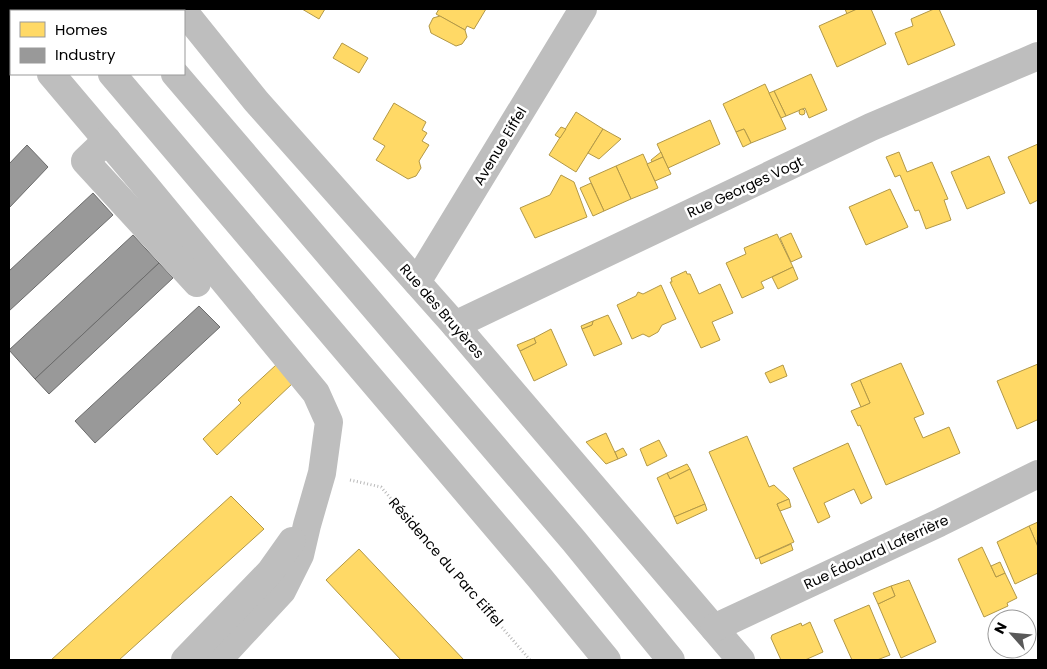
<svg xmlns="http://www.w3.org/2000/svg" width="1047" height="669" font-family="Poppins,sans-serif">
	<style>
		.homes { fill: #ffd966; stroke: #b29847 }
		.industry { fill: #999; stroke: #6b6b6b }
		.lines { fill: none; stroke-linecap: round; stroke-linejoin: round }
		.path { stroke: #b9b9b9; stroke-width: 3; stroke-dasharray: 1 2.5; stroke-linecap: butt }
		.minor { stroke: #bebebe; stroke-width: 28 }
		.highway { stroke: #bebebe; stroke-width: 28 }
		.labels { text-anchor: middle; stroke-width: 5; stroke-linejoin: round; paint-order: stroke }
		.street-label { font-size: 14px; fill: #000; stroke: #fff }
	</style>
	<rect width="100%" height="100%" fill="#fff"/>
	<g class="homes">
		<path d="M302,9H325L319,19Z"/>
		<path d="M439,9H486L474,29L467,26L465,30L436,14Z"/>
		<path d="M845,9H857L847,14Z"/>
		<path d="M857,9H871L886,44L837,67L819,26Z"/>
		<path d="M934,9H939L955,45L908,65L895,33L913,26L911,19Z"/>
		<path d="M440,16L465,30L467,37L462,44L456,46L431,33L429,26L433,18Z"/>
		<path d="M342,43L368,58L359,73L333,58Z"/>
		<path d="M811,74L827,110L809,118L805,108L786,116L774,91Z"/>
		<path d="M765,84L786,129L751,143L744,129L736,132L723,104Z"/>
		<path d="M774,91L786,116L781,118L769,93Z"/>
		<path d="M394,103L426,122L422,130L427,133L422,141L429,145L419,161L421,168L416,176L408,179L376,160L385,146L373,139Z"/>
		<circle cx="802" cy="112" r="3"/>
		<path d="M576,112L603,129L576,172L549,155Z"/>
		<path d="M710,120L720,144L668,168L657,144Z"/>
		<path d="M561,127L566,129L560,138L555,135Z"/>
		<path d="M603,129L621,139L599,159L588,153Z"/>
		<path d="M744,129L751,143L743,147L736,132Z"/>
		<path d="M1038,144V200L1030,204L1008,157Z"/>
		<path d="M661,152L663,157L652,162L651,160Z"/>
		<path d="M899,152L907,172L932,162L948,199L944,200L951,220L926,229L919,210L915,211L900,175L895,177L886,157Z"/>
		<path d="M643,154L658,188L631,199L616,166Z"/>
		<path d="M989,156L1005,193L967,209L951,172Z"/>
		<path d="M663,157L671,174L655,181L647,164Z"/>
		<path d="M616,166L631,199L604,211L589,178Z"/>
		<path d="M561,175L574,182L587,217L535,238L520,208L550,195Z"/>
		<path d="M591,183L604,211L593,216L580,188Z"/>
		<path d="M890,189L908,227L866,245L849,207Z"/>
		<path d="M791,233L802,257L791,262L780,238Z"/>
		<path d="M777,234L793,267L761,282L764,288L742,298L726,263L746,254L744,248Z"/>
		<path d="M793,267L798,279L778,289L772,277Z"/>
		<path d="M686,271L687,274H690L699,294L720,284L733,313L712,322L720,340L701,348L670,282H672L671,278Z"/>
		<path d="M661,285L676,319L662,325L658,332L649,337L643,334L632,339L617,305L636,296L638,292L643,294Z"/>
		<path d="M608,315L622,344L594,356L582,329L592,325L593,321Z"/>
		<path d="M593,321L592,325L582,329L581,326Z"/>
		<path d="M551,329L567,365L534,381L520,351L536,343L534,338Z"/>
		<path d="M534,338L536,343L520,351L517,345Z"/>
		<path d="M901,363L924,414L914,418L923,438L949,427L960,453L886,485L860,425L858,426L851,411L870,403L860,380Z"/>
		<path d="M1038,364V421L1037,420L1017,429L997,381Z"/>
		<path d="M276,365L293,383L217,455L203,439L241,403L238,400Z"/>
		<path d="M783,365L787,376L770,383L765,373Z"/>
		<path d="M860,380L870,403L861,407L851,384Z"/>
		<path d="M606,433L618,459L606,464L586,442Z"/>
		<path d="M747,436L769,487L774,485L789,499L777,504L794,542L756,559L709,452Z"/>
		<path d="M659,440L667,456L647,466L640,449Z"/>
		<path d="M848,443L872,498L861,504L854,489L824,503L830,517L818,523L793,468Z"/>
		<path d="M623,448L627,455L618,459L615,452Z"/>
		<path d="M687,464L690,469L670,479L667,473Z"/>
		<path d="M690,469L705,504L674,517L657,478L667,473L670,479Z"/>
		<path d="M231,496L264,529L119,660H51Z"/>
		<path d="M789,499L791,507L780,511L777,504Z"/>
		<path d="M705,504L707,510L677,524L674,517Z"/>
		<path d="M1038,522V547L1029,526Z"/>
		<path d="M1029,526L1038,547V573L1015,584L997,542Z"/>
		<path d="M791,544L793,550L761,564L759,558Z"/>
		<path d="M982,547L996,577L1005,573L1017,598L1007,603L1008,606L984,617L958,559Z"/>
		<path d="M359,549L464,660H401L326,580Z"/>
		<path d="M1000,562L1005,573L996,577L991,566Z"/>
		<path d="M909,580L936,642L901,658L878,604L895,596L891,586Z"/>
		<path d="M891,586L895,596L878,604L873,593Z"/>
		<path d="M869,605L890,655L877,660H852L834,620Z"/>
		<path d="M810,622L823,652L805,660H781L771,638L772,635L801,623L802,626Z"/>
	</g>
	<g class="industry">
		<path d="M27,145L48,167L9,208V164Z"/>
		<path d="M93,193L113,215L9,311V271Z"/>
		<path d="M133,235L159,263L35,379L9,350Z"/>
		<path d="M159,263L173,278L49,394L35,379Z"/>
		<path d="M199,306L220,327L95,443L75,421Z"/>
	</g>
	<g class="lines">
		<path class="path" d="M350,480L381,487L530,660"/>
		<g class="minor">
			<path d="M182,9L256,101L455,325L741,660"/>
			<path d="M9,25L11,28"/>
			<path d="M51,74L144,184L316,393L329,422L322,473L307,525L300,555L282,591L218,660"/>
			<path d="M107,140L85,161L197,283"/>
			<path d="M417,282L583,9"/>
			<path d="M455,325L871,127L1038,56"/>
			<path d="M714,628L939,523L1038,474"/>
			<path d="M185,660L270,572L292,541"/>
		</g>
		<g class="highway">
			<path d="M57,9L59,11"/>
			<path d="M120,9L122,11"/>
			<path d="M112,74L539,577L607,660"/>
			<path d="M175,74L574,541L671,660"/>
		</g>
	</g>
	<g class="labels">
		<g class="street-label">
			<text transform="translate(500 146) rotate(-59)" y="5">Avenue Eiffel</text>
			<text transform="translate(745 187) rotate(-25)" y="5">Rue Georges Vogt</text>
			<text transform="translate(442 311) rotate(49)" y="5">Rue des Bruyères</text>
			<text transform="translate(876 552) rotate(-25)" y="5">Rue Édouard Laferrière</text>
			<text transform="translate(446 562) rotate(49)" y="5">Résidence du Parc Eiffel</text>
		</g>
	</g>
	<rect width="1047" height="669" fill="none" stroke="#000000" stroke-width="20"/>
	<rect x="10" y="10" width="175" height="65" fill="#ffffff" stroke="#999999"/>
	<rect x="20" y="22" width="25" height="15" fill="#ffd966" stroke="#999999"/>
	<text x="55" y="35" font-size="15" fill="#000000">Homes</text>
	<rect x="20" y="48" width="25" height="15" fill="#999999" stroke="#999999"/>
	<text x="55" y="60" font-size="15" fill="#000000">Industry</text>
	<g transform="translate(1012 634) rotate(297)"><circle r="24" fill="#ffffff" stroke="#999999"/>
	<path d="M0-4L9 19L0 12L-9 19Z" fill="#595959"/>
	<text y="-8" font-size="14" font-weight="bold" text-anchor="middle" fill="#000000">N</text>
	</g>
</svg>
